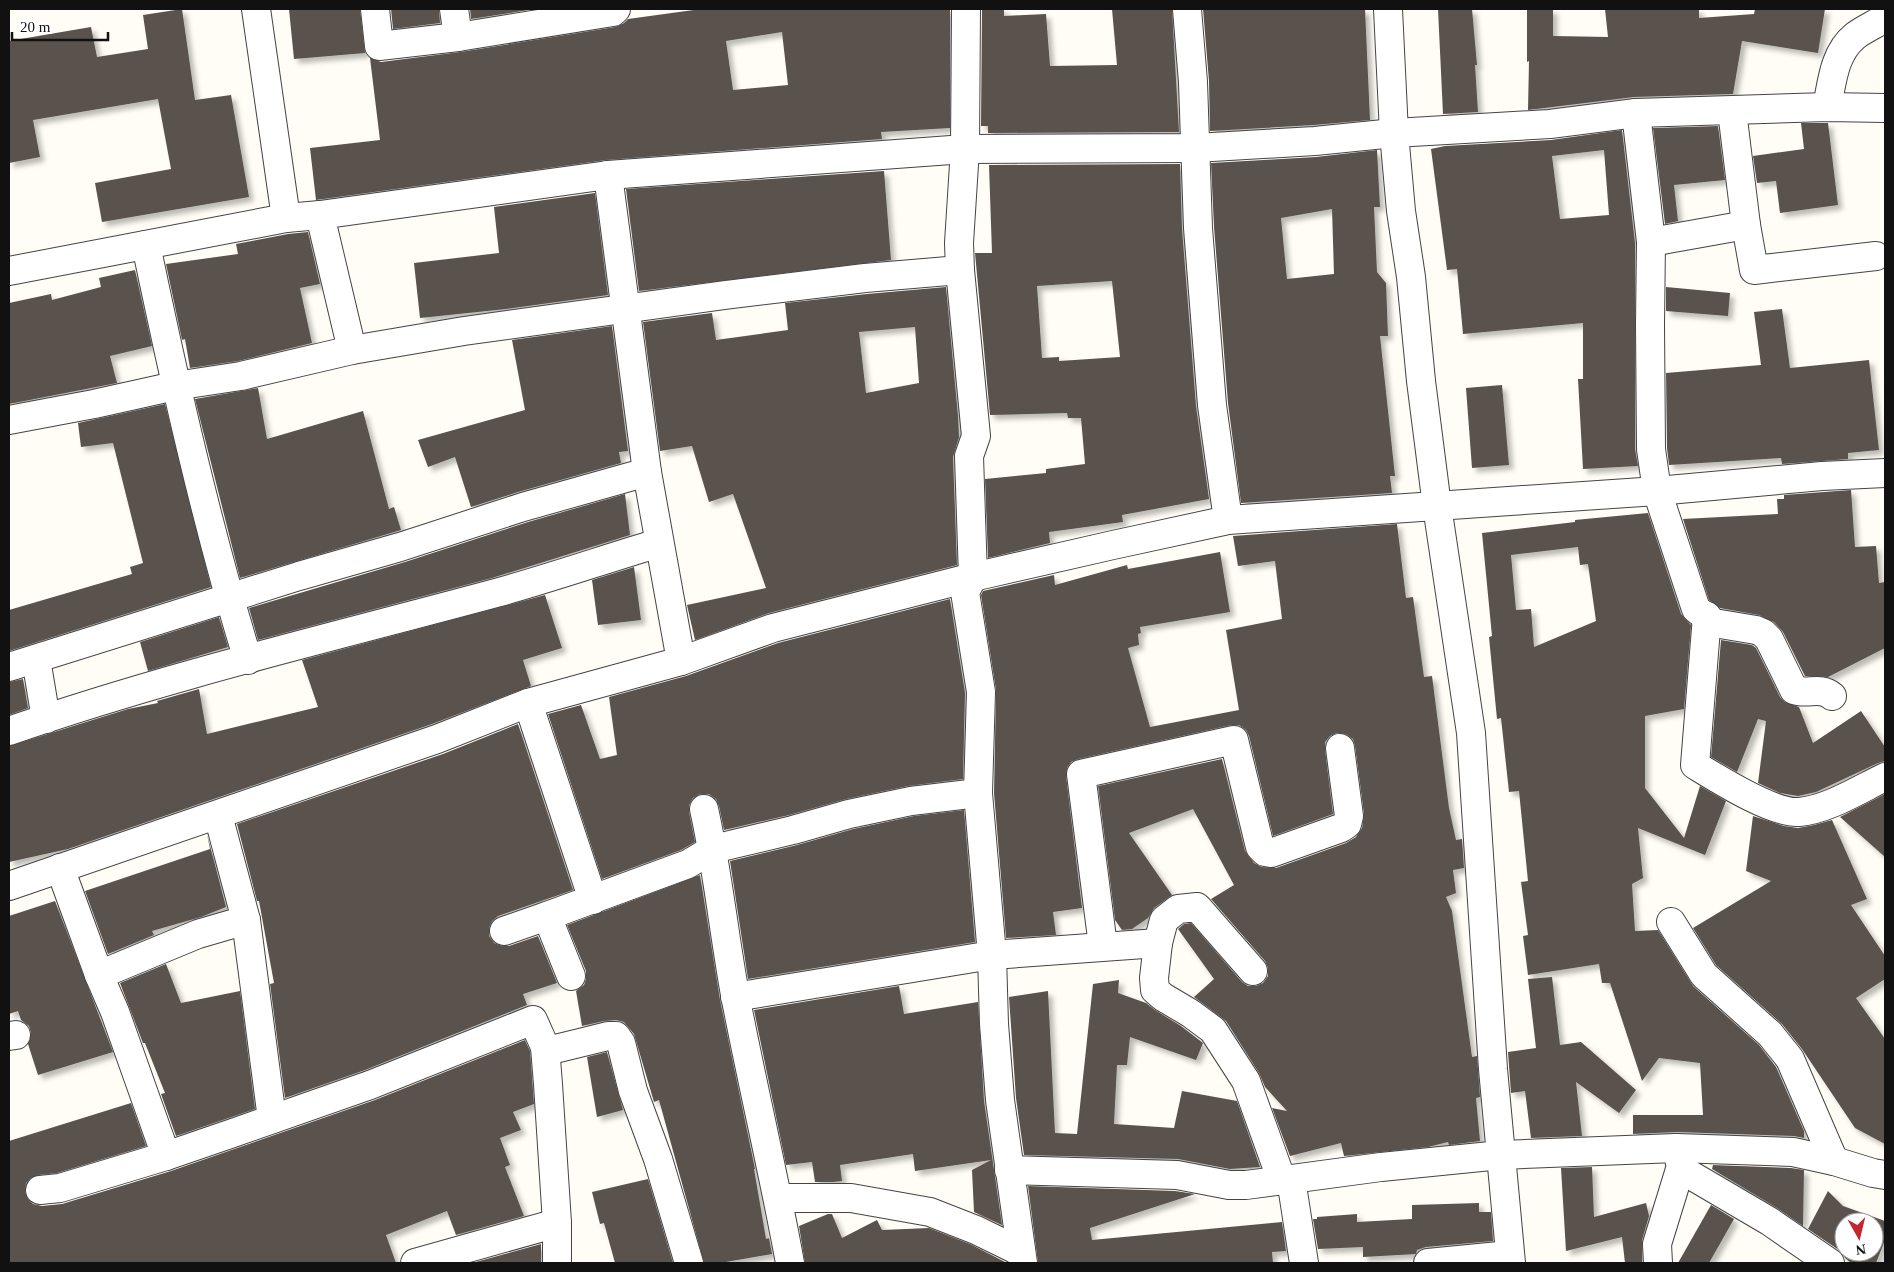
<svg xmlns="http://www.w3.org/2000/svg" width="1894" height="1272" font-family="'Times New Roman',serif">
	<style>
		.building { fill: #5a524d; fill-rule: evenodd; filter: url(#shadow) }
		.lines { fill: none; stroke-linecap: round; stroke-linejoin: round }
		.minor-casing { stroke: #444; stroke-width: 30 }
		.minor { stroke: #fff; stroke-width: 28 }
	</style>
	<defs>
		<filter id="shadow"><feDropShadow dx="4.5" dy="4.5" stdDeviation="2.5" flood-color="#0004"/></filter>
	</defs>
	<rect width="100%" height="100%" fill="#fffdf5"/>
	<g class="building">
		<path d="M182,9L195,100L231,95L249,197L102,222L95,183L171,169L158,99L33,120L40,157L9,163V41L91,27L97,57L148,49L143,15Z"/>
		<path d="M289,9H360L365,53L294,59Z"/>
		<path d="M391,9H439L440,23L393,29Z"/>
		<path d="M470,9H535L471,19Z"/>
		<path d="M701,9H950V128L881,132L882,139L606,160L316,200L310,148L380,140L370,58L381,62L460,52L615,27L624,23L628,19ZM782,32L788,85L733,90L726,41Z"/>
		<path d="M982,9H1004V16L1046,14L1050,66L1117,65L1112,9H1172L1179,132L988,133V126H981Z"/>
		<path d="M1203,9H1365L1370,120L1314,125L1210,131L1209,81Z"/>
		<path d="M1438,9H1472L1477,65H1475L1478,112L1443,114Z"/>
		<path d="M1527,9H1553V36L1608,37L1605,9H1699V18L1754,14L1755,9H1825L1818,53L1742,41L1733,94L1634,97L1528,110L1529,61L1527,62Z"/>
		<path d="M1801,123H1828L1838,205L1780,213L1776,181L1757,183L1753,156L1804,149Z"/>
		<path d="M1718,126L1725,180L1674,185L1678,221L1665,224L1653,128Z"/>
		<path d="M1622,130L1635,243V449L1638,466L1583,469L1578,379H1583V323L1463,334L1457,269L1447,270L1431,149L1445,146L1551,140ZM1604,150L1609,215L1560,219L1552,156Z"/>
		<path d="M1377,150L1380,207H1374L1377,272L1386,283L1388,336H1380L1395,476H1390L1392,493L1241,503L1228,403L1214,227L1211,163L1316,157ZM1332,209L1334,274L1287,279L1281,218Z"/>
		<path d="M1180,164L1182,229L1196,406L1209,499L1122,515L1123,522L1049,532L1050,543L988,558L985,479L1046,473V469L1085,464L1081,418H1068L1067,413L990,415L975,253H992L989,165ZM1112,281L1120,357L1059,361V357L1042,358L1037,286Z"/>
		<path d="M884,171L891,260L639,291L626,189Z"/>
		<path d="M595,193L608,295L506,309L420,318L414,263L499,253L494,207Z"/>
		<path d="M308,232L320,284L300,288L312,343L238,361L190,368L185,339L182,340L166,264L238,254L236,244L288,234Z"/>
		<path d="M135,270L152,346L110,356L117,383L9,404V303L51,294L52,300L101,287L99,278Z"/>
		<path d="M946,287L958,416L959,437L953,457L957,565L769,613L695,640L687,605L766,588L733,494L709,502L692,446L660,451L643,322L712,313L716,340L788,330L785,303L867,294ZM915,327L919,383L866,393L859,332Z"/>
		<path d="M1666,287L1730,293L1728,316L1666,311Z"/>
		<path d="M1782,309L1790,368L1869,360L1879,450L1848,453V459L1782,464L1781,458L1669,465L1667,448L1666,373L1761,365L1754,312Z"/>
		<path d="M612,326L628,451L619,452L621,463L518,492L471,507L455,457L428,467L418,440L525,410L512,340Z"/>
		<path d="M1502,385L1509,465L1472,468L1466,388Z"/>
		<path d="M258,388L267,439L363,411L389,509L394,507L401,530L240,578L195,399Z"/>
		<path d="M165,404L211,587L9,651V610L132,574L130,567L143,563L113,443L81,447L78,423Z"/>
		<path d="M1851,490L1855,547L1876,546L1879,583L1885,582V648L1828,677L1805,676L1783,632L1774,622L1759,615L1720,608L1709,600L1683,519L1778,514L1777,499H1784V495Z"/>
		<path d="M625,494L630,535L492,578L258,640L249,608L405,562L528,522Z"/>
		<path d="M1648,513L1681,614L1691,625L1684,709L1645,716V788L1684,838L1700,786L1726,801L1705,855L1638,828L1643,878L1632,884L1635,931L1658,930L1693,986L1759,1045L1776,1067L1804,1131V1138L1794,1136L1677,1132L1633,1134V1115H1703L1700,1063L1659,1058L1642,1081L1610,983H1602L1599,964L1528,975L1523,936L1528,935L1521,882L1528,881L1519,791L1509,792L1501,718L1497,719L1489,637L1492,636L1482,533L1575,522V520ZM1578,547L1580,565L1588,564L1596,621L1534,647L1531,609L1516,610L1511,555Z"/>
		<path d="M1397,524L1406,598L1413,597L1424,677L1432,676L1449,808L1456,840L1462,839L1464,868L1453,870L1456,893L1446,897L1452,911L1472,1057L1477,1056L1480,1097L1476,1098L1480,1141L1449,1145L1448,1142L1428,1147L1344,1156L1341,1143L1290,1156L1272,1108L1287,1111L1265,1087L1259,1073L1226,1021L1194,997L1214,979L1178,929L1184,924L1191,923L1242,982L1248,986H1256L1263,983L1268,976V968L1265,961L1211,899L1234,885L1193,809L1129,833L1172,895L1154,908L1148,918L1132,929L1122,930L1115,920L1098,786L1222,759L1245,851L1254,863L1262,867L1276,868L1346,843L1356,837L1362,828L1364,814L1355,746L1353,739L1346,734L1337,733L1330,736L1325,742V750L1333,814L1273,836L1249,736L1246,730L1239,725H1231L1078,759L1071,762L1067,768L1066,776L1082,908L1053,912L1056,935L1006,938L994,793L996,690L981,595L983,591L1054,575L1055,585L1127,565L1128,569L1220,552L1230,612L1140,627L1141,633L1138,634L1139,645L1128,648L1150,727L1239,710L1226,630L1282,619L1275,561L1238,566L1233,536Z"/>
		<path d="M634,567L641,620L598,625L592,580Z"/>
		<path d="M545,595L562,648L523,660L531,686L432,724L68,849L9,862V746L128,709L158,703L157,701L199,689L207,734L318,707L302,660Z"/>
		<path d="M950,599L965,693L963,779L908,786L846,799L789,815L724,830L719,806L716,799L709,794H700L693,798L689,805V812L695,842L681,850L602,879L548,714L581,705L600,759L617,755L609,697L686,676L778,643Z"/>
		<path d="M219,617L228,647L148,671L140,642Z"/>
		<path d="M1721,640L1752,645L1756,648L1780,697L1785,702L1799,707L1813,743L1861,711L1885,747V761L1878,763L1816,792L1798,796L1780,793L1758,783L1766,721L1758,719L1737,772L1711,757Z"/>
		<path d="M23,679L28,708L9,715V682Z"/>
		<path d="M518,724L573,890L498,916L492,921L489,928V936L494,943L502,946H509L538,936L557,983L523,994L527,1005L365,1070L285,1098L270,984L274,983L259,901H257L237,824L443,754Z"/>
		<path d="M1885,794V857L1840,817Z"/>
		<path d="M964,810L975,942L748,979L730,861L797,845L853,829L914,816Z"/>
		<path d="M1753,816L1784,826L1798,828L1814,825L1832,820L1867,899L1851,905L1885,956V979L1856,998L1885,1039V1144L1855,1128L1802,1049L1782,1024L1716,965L1693,928L1771,881L1746,871Z"/>
		<path d="M207,834L226,907L201,917L152,931L154,935L108,954L85,891L210,849Z"/>
		<path d="M700,875L720,1000L755,1169H754L766,1239L769,1238L772,1254L720,1263H704L659,1100L654,1102L634,1034L624,1022L616,1020L604,1021L582,1026L576,991L584,985L586,979V971L567,925Z"/>
		<path d="M55,901L113,1052L38,1075L28,1044L31,1033L29,1026L21,1020L18,1011L9,1014V916Z"/>
		<path d="M166,964L181,1003L240,991L255,1109L176,1136L161,1094L165,1093L145,1043H143L120,983Z"/>
		<path d="M1552,977L1560,1045L1581,1042L1636,1090L1619,1113L1576,1082L1582,1136L1531,1138L1525,1091L1511,1093L1508,1052L1536,1048L1528,979Z"/>
		<path d="M1119,980L1118,993L1146,1003L1155,1010L1181,1026L1203,1043L1196,1060L1130,1037L1127,1065H1117L1114,1124L1174,1128L1182,1091L1237,1101L1260,1167L1230,1169L1178,1159L1024,1155L1016,1098L1009,997L1048,991L1055,1133L1077,1134L1093,984Z"/>
		<path d="M899,986L904,1014L978,1002L984,1101L1002,1225L974,1212L972,1170L991,1160L915,1171L913,1154L840,1165L842,1181L833,1182H815L812,1162L786,1165L754,1010Z"/>
		<path d="M525,1040L530,1051L534,1104L513,1112L521,1130L500,1138L510,1165L505,1167L524,1216L456,1235L447,1211L386,1235L396,1263H9V1141L131,1103L146,1146L57,1173L38,1175L31,1178L26,1183L25,1192L28,1199L33,1204L42,1206L62,1204L171,1171L375,1100Z"/>
		<path d="M607,1052L623,1110L597,1117L587,1057Z"/>
		<path d="M1713,1165L1791,1168L1804,1170L1803,1226L1777,1208L1712,1169Z"/>
		<path d="M1592,1167L1594,1217L1646,1203L1649,1216L1642,1240V1263H1625L1622,1237L1566,1251L1561,1168Z"/>
		<path d="M648,1179L673,1263H615L604,1223L600,1224L592,1192Z"/>
		<path d="M1028,1186L1175,1191L1195,1194L1090,1228L1092,1240L1282,1222L1286,1251L1272,1252L1273,1263H1038Z"/>
		<path d="M1828,1191L1843,1206L1885,1221V1240L1876,1263H1851L1845,1258L1839,1250L1808,1229ZM1844,1222H1874V1252H1844Z"/>
		<path d="M1479,1203V1212H1491L1493,1241L1426,1247L1417,1250L1416,1254L1363,1257V1247L1318,1249L1313,1219H1317V1217L1357,1214V1222L1412,1219V1205Z"/>
		<path d="M1711,1205L1734,1219L1709,1263H1678Z"/>
		<path d="M828,1214H832L842,1238L877,1220L882,1230L929,1228L970,1244L1007,1263H805L799,1226Z"/>
		<path d="M541,1244V1263H472Z"/>
	</g>
	<g class="lines">
		<defs>
			<g id="minor">
				<path d="M256,9L286,218"/>
				<path d="M375,9L379,46L458,37L613,12L616,9"/>
				<path d="M454,9L458,37"/>
				<path d="M966,9L965,149L959,243L960,270L976,436L969,456L973,577L965,592L981,692L978,793L992,955L994,1024L1000,1100L1023,1263"/>
				<path d="M1187,9L1193,82L1198,228L1212,405L1228,520"/>
				<path d="M1388,9L1394,133L1401,211L1411,277L1421,381L1437,506L1471,733L1493,1069L1511,1263"/>
				<path d="M1827,107C1832,82 1834,53 1855,36C1864,29 1876,24 1885,18"/>
				<path d="M1636,113L1651,242L1650,325L1651,449L1657,491L1696,609L1714,623L1756,630L1763,633L1769,639L1794,690C1808,695 1820,686 1832,696"/>
				<path d="M608,175L647,472L681,661"/>
				<path d="M320,215L352,350"/>
				<path d="M1746,225L1754,270L1876,256"/>
				<path d="M1651,242L1746,225L1732,111"/>
				<path d="M146,245C175,384 206,523 248,660"/>
				<path d="M9,271L286,218L320,215L608,175L965,149L1195,148L1315,141L1394,133L1550,124L1636,113L1827,107L1885,108"/>
				<path d="M9,420L94,404L175,386L241,376L352,350L464,331L725,295L865,278L960,270"/>
				<path d="M1707,616L1695,765C1718,779 1773,814 1799,812C1827,810 1860,789 1885,777"/>
				<path d="M36,659L46,719"/>
				<path d="M9,667L299,576L400,547L523,507L647,472"/>
				<path d="M528,703L593,900"/>
				<path d="M9,731C168,676 333,637 496,593C551,578 605,559 659,543"/>
				<path d="M704,809C718,872 724,936 736,1000C753,1088 774,1175 790,1263"/>
				<path d="M218,815L246,920L272,1119"/>
				<path d="M60,868L99,975L115,1012L166,1156"/>
				<path d="M9,886L437,739L528,703L681,661L773,628L973,577L1113,545L1228,520L1657,491L1822,476L1885,473"/>
				<path d="M547,916L688,864L713,849L793,830L849,814L911,801L978,793"/>
				<path d="M1671,922L1704,975L1770,1034L1790,1059L1834,1161"/>
				<path d="M504,931L547,916L571,976"/>
				<path d="M1103,946L1081,774L1234,740L1260,847L1265,852L1271,853L1341,828L1347,824L1349,816L1340,748"/>
				<path d="M1253,971L1197,907L1178,909L1164,920L1158,943L1154,978L1155,990L1163,997L1190,1013L1213,1030L1246,1081L1282,1181"/>
				<path d="M99,975L198,934L246,920"/>
				<path d="M735,997L992,955L1158,943"/>
				<path d="M9,1036L16,1035"/>
				<path d="M545,1047L555,1049L608,1036H616L621,1043L633,1091L658,1159L689,1263"/>
				<path d="M1676,1148L1681,1166L1689,1174L1769,1221L1830,1263"/>
				<path d="M1009,1170L1177,1175L1229,1185H1246L1381,1167L1501,1155L1676,1148L1793,1152L1834,1161L1873,1173L1885,1175"/>
				<path d="M1291,1179L1304,1263"/>
				<path d="M40,1190L60,1188L166,1156L233,1133L370,1085L533,1020L545,1047L548,1084L557,1223V1263"/>
				<path d="M778,1198H851L930,1212L976,1230L1021,1252"/>
				<path d="M415,1263L557,1223"/>
				<path d="M1428,1263L1510,1255"/>
				<path d="M1658,1263L1657,1244L1681,1166"/>
			</g>
		</defs>
		<use href="#minor" class="minor-casing"/>
		<use href="#minor" class="minor"/>
	</g>
	<rect width="1894" height="1272" fill="none" stroke="#111111" stroke-width="20"/>
	<g transform="translate(1859 1237) rotate(172)"><circle r="24" fill="#ffffff" stroke="#a0a0a0"/>
	<path d="M0-4L9 19L0 12L-9 19Z" fill="#c4262e"/>
	<text y="-8" font-size="14" font-weight="bold" text-anchor="middle" fill="#111111">N</text>
	</g>
	<path d="M12 32v8h96v-8" fill="none" stroke="#111111" stroke-width="2.5"/>
	<text x="20" y="32" font-size="15" fill="#111111" stroke="#ffffff" stroke-width="4" paint-order="stroke">20 m</text>
</svg>
